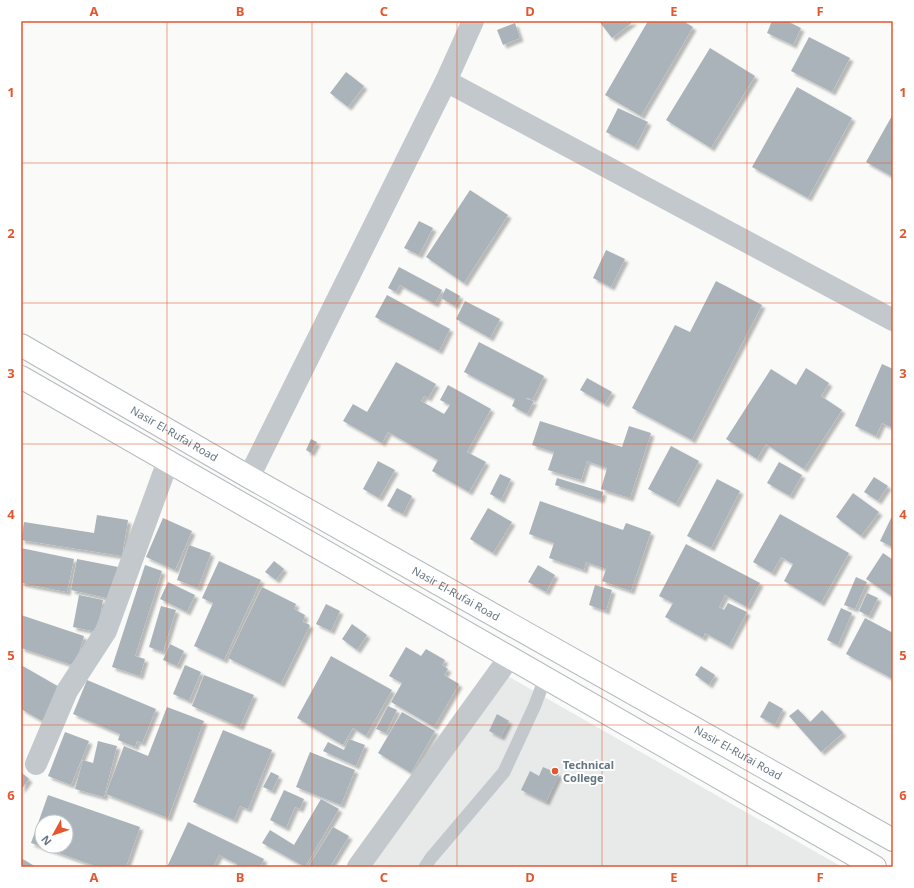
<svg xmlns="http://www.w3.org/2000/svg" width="914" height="888" font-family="'Noto Sans',sans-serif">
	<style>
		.built { fill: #e8e9e9 }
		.building { fill: #aab3b9; fill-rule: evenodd; filter: url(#shadow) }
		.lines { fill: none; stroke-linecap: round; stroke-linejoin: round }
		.secondary-casing { stroke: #b3babf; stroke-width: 24 }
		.service { stroke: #c3c8cc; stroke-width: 13 }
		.minor { stroke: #c3c8cc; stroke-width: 22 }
		.secondary { stroke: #fff; stroke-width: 22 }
		.grid { fill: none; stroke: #e4572e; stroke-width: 1; stroke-opacity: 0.55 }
		.poi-dot { fill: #e4572e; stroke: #fff; stroke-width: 1.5 }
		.labels { text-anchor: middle; stroke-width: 4; stroke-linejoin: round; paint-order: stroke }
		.street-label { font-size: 11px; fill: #657683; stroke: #fff }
		.poi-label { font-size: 11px; font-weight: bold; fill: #657683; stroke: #fff; text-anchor: start }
		.neatline { fill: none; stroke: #e4572e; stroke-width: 1.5 }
		.grid-label { font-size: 13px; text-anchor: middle; font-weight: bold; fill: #e4572e }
	</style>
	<defs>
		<filter id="shadow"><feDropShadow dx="3.5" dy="3.5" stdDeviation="1" flood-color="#0004"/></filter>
	</defs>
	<rect width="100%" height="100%" fill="#fafaf8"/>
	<path class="built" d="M506,675L842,867H368Z"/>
	<g class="building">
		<path d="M599,21H634L612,38Z"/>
		<path d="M648,21H683L693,27L641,116L605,95Z"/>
		<path d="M772,21H787L801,28L793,45L767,33Z"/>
		<path d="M515,23L520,38L503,45L497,30Z"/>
		<path d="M809,37L850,58L832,92L791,71Z"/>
		<path d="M710,48L755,76L711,148L666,120Z"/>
		<path d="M346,72L364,86L348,107L330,93Z"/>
		<path d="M797,87L852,118L808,198L752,167Z"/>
		<path d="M618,108L648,122L635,147L606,132Z"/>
		<path d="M893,114V177L866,162Z"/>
		<path d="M470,190L508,215L464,283L426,257Z"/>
		<path d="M419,221L433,228L419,255L404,248Z"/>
		<path d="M606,250L625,259L611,287L593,278Z"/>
		<path d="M399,267L442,290L435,304L400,285L396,292L388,288Z"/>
		<path d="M716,281L762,305L692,440L632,408L675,325L690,332Z"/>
		<path d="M446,288L460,296L455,306L441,298Z"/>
		<path d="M387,295L450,329L439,351L375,317Z"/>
		<path d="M465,301L500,319L490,338L456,319Z"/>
		<path d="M479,342L544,376L533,399L526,398V399L534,401L527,414L512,406L515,399L464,372Z"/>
		<path d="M396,362L436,384L428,398L424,396L421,401L444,414L450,405L440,400L448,385L491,409L467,452L486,462L469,492L432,471L438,460L388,432L382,443L343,421L353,404L367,412Z"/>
		<path d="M882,364L893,369V428L882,423L876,436L855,426Z"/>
		<path d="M806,368L829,383L821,396L842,410L804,469L766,444L757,459L726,439L771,369L796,385Z"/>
		<path d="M587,378L612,392L605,404L580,390Z"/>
		<path d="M540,421L622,447L629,426L651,433L630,498L601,489L607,468L587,461L581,480L548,470L554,452L532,445Z"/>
		<path d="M311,439L317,442L311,453L306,450Z"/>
		<path d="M671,446L699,461L676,504L648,489Z"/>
		<path d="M378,461L395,470L379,498L363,489Z"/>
		<path d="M779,462L802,475L790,496L767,483Z"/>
		<path d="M500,474L511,479L501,500L490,494Z"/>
		<path d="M874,477L888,486L878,501L864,492Z"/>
		<path d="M557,478L603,492L601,500L555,485Z"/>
		<path d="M717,479L740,491L711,548L687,536Z"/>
		<path d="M397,488L412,496L403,514L387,506Z"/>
		<path d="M853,493L879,512L861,536L836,517Z"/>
		<path d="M540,501L623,530L626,523L651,532L631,591L602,581L606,569L586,562L584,570L549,558L554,543L529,534Z"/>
		<path d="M488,508L512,522L493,553L470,539Z"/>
		<path d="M780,514L849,553L821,603L784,581L793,564L781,557L772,573L753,562Z"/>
		<path d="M893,514V547L880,541Z"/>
		<path d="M97,515L128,520L122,556L21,540L24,522L94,533Z"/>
		<path d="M163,518L192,531L175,570L146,557Z"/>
		<path d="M686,544L760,583L747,607L725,595L719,607L724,610L728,603L747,612L729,646L705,633L703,638L665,617L673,603L659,596Z"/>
		<path d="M189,545L211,553L198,588L177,580Z"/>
		<path d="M21,548L74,559L67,592L21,583Z"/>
		<path d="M883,553L893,560V597L866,579Z"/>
		<path d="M77,559L118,567L111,599L71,590Z"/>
		<path d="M219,561L261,580L224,660L194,646L213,603L202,598Z"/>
		<path d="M274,561L284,569L276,580L265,572Z"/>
		<path d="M145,565L162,571L135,656L145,659L140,676L112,667Z"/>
		<path d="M538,565L555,575L546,592L528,582Z"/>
		<path d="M856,577L867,582L855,609L844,605Z"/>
		<path d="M168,582L195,595L187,612L160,599Z"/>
		<path d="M595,585L612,590L606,611L589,605Z"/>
		<path d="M262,587L296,604L294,609L305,615L303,622L310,625L281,684L228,658Z"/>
		<path d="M867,593L878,598L869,616L859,611Z"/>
		<path d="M79,595L103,600L97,632L73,627Z"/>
		<path d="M326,604L340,611L331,631L316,624Z"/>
		<path d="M161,606L176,610L163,652L149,647Z"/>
		<path d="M841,608L852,613L838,645L827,640Z"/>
		<path d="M21,615L84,636L75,666L21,648Z"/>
		<path d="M865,618L893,633V679L846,654Z"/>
		<path d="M352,624L367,635L357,650L342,639Z"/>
		<path d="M170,644L184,651L177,666L163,660Z"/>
		<path d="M406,647L421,656L426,649L445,660L442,665L448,669L444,675L459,684L434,727L391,702L402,683L389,676Z"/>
		<path d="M331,656L392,690L366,736L353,728L343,745L297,718Z"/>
		<path d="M21,665L61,688L42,721L21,709Z"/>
		<path d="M185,665L201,672L189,701L173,694Z"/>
		<path d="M701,666L715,675L709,685L695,675Z"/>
		<path d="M204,675L254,695L240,727L192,706Z"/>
		<path d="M87,680L156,709L142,743L137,741L135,747L118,740L120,734L73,714Z"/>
		<path d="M769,701L783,709L775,725L760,717Z"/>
		<path d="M388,706L397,710L386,733L376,729Z"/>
		<path d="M167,707L204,721L168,818L106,794L124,746L148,756Z"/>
		<path d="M798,709L810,722L822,710L843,733L821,752L789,716Z"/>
		<path d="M402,712L435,731L411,773L378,753Z"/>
		<path d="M497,714L509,721L501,737L489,731Z"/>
		<path d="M223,730L272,750L248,809L240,806L234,820L193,802Z"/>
		<path d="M65,732L89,741L71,785L48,776Z"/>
		<path d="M349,739L365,745L356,766L323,751L328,742L344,750Z"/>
		<path d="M98,741L117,746L104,797L75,789L83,760L93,763Z"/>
		<path d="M310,752L355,770L341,805L296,787Z"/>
		<path d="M543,767L559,774L546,802L521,790L530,771L539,776Z"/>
		<path d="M21,772L29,779L21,790Z"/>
		<path d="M271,772L279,776L272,791L263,787Z"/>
		<path d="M284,790L304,799L300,809L295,807L286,828L270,820Z"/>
		<path d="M48,795L140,827L126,867H98L31,843ZM42,822H66V846H42Z"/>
		<path d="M321,799L339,809L305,867L262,843L270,830L294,845Z"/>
		<path d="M188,822L264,859L260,867H236L237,864L219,855L213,867H167Z"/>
		<path d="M333,827L349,836L330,867H308Z"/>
		<path d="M21,858L36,867H21Z"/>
	</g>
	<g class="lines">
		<defs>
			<g id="secondary">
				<path id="s1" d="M21,345L249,477L893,840"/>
				<path d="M21,377L875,867"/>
			</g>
		</defs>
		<use href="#secondary" class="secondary-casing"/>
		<path class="service" d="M425,867L431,858L504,772L535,705L545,678"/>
		<g class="minor">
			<path d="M446,81L893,320"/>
			<path d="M249,477L446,81L473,21"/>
			<path d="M36,764L67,691L106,631L168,461"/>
			<path d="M358,867L509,658"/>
		</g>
		<use href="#secondary" class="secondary"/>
	</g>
	<path class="grid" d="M167,21V867M312,21V867M457,21V867M602,21V867M747,21V867M21,163H893M21,303H893M21,444H893M21,585H893M21,725H893"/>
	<circle class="poi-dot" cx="555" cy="771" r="4"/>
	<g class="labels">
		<g class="street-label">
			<text dy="4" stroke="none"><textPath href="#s1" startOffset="177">Nasir El-Rufai Road</textPath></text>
			<text dy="4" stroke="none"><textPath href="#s1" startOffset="501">Nasir El-Rufai Road</textPath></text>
			<text dy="4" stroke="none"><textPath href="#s1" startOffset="825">Nasir El-Rufai Road</textPath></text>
		</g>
		<g class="poi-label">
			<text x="563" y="769">Technical<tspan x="563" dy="13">College</tspan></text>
		</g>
	</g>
	<rect width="914" height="888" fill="none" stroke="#ffffff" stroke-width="44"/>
	<g transform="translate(54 834) rotate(230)"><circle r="19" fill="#ffffff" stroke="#c1c8cd"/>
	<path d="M0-3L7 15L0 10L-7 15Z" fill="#e4572e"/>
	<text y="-6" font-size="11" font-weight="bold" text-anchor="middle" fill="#657683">N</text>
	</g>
	<rect x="22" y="22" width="870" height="844" class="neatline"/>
	<g class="grid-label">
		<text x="94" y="16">A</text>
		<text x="240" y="16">B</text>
		<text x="384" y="16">C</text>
		<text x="530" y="16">D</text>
		<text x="674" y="16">E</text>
		<text x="820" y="16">F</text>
		<text x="11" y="97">1</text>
		<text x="903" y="97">1</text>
		<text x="11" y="238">2</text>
		<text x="903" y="238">2</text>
		<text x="11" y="378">3</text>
		<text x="903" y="378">3</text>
		<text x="11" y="519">4</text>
		<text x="903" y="519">4</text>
		<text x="11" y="660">5</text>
		<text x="903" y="660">5</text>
		<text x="11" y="800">6</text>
		<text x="903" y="800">6</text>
		<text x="94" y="882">A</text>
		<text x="240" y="882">B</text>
		<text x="384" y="882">C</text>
		<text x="530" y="882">D</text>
		<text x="674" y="882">E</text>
		<text x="820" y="882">F</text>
	</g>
</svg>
